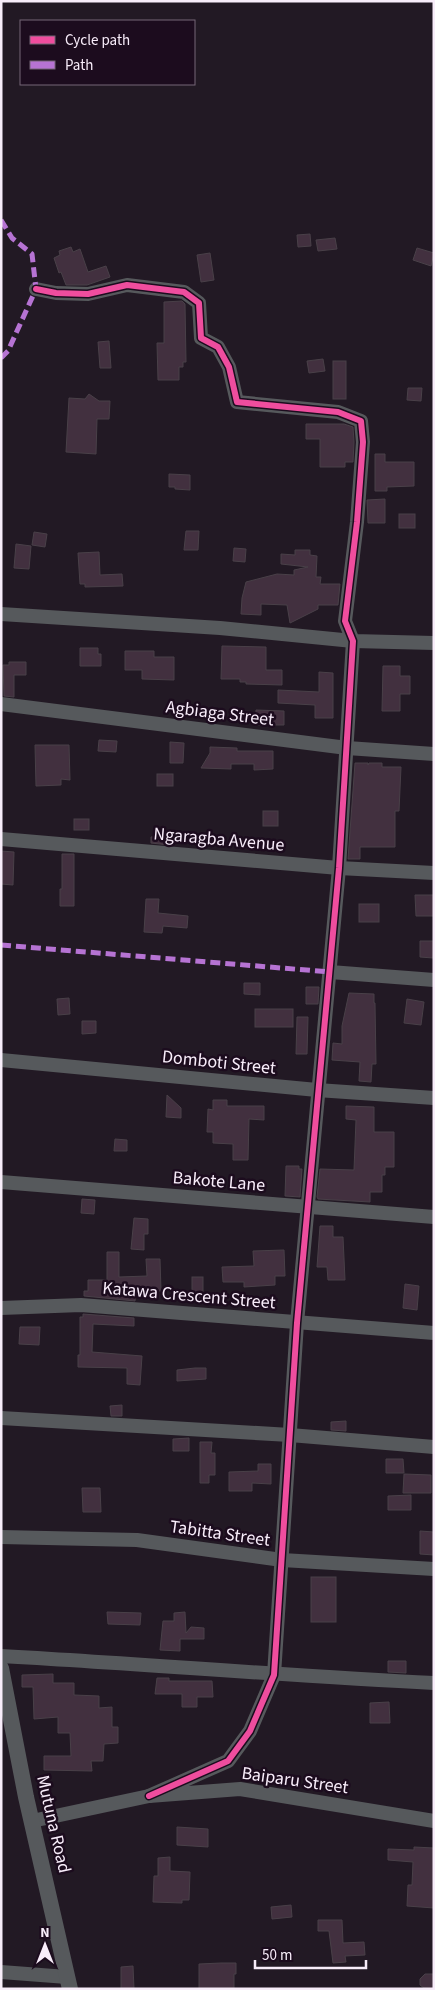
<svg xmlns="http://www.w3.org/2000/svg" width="435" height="1990" font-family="'Source Sans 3',sans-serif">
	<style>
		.building { fill: #42303f; stroke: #494048 }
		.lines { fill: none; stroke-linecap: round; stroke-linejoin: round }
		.minor { stroke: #56595c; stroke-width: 14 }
		.tertiary { stroke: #56595c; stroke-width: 16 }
		.quiet { stroke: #b673d3; stroke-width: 5; stroke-dasharray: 10 5; stroke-linecap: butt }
		.cycleway-casing { stroke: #1c0c1e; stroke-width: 9 }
		.cycleway { stroke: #ef4d9e; stroke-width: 6 }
		.labels { text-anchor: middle; stroke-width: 5; stroke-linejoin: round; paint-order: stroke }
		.street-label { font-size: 18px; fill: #f8edfa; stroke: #1c0c1e }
	</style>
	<rect width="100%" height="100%" fill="#221924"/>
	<g class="building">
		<path d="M310,234L311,246L298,247L297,235Z"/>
		<path d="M335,238L337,249L318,251L316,240Z"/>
		<path d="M71,247L73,252L80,249L88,272L106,266L110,277L87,285H66L61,272L59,273L54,258L60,255L59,251Z"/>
		<path d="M417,248L434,253L431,266L413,260Z"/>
		<path d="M210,253L214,280L201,282L197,255Z"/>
		<path d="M182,301L185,304L186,362H183V367H179V380H158L157,343H164V302Z"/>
		<path d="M109,341L111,368H100L98,342Z"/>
		<path d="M323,359L325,371L309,373L307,361Z"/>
		<rect x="333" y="361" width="13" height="38"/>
		<path d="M408,388H422L421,401L407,400Z"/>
		<path d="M89,394L99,401H110L109,419H97L96,454L66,452L69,398L85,399Z"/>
		<path d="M306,424H344L353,427L354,442L353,462H345V467H320V439H306Z"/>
		<path d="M375,454H385V462H414V486L387,487V491H375Z"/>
		<path d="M169,474L190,475V490L175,489V487H169Z"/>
		<path d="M385,499V523H368L367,500Z"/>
		<rect x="399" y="514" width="16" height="14"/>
		<path d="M186,531H199L198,550H184Z"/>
		<path d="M34,532L47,534L45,547L32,545Z"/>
		<path d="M16,544L31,546L29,569L14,568Z"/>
		<path d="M234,548L246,549L245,562L233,561Z"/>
		<path d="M295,550H310V555L317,556L316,577H321L320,584H340L338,605H318V609L290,623L287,605L261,604V615L241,614L242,598L246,582L277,574L294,575V570L308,567L281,564V554L295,555Z"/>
		<path d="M99,552L100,575L122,574L123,586L85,587V584H80L78,553Z"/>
		<path d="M222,646L266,647V670H282V685L246,684V682H240V679H221Z"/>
		<path d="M80,648H98V654H101V666H80Z"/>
		<path d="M125,651H154V657H174V680L142,679V670H125Z"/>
		<path d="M9,662H26V675H14V697L4,696L3,665H9Z"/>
		<path d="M383,666H400V676H410V694H400V711H382Z"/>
		<path d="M319,672L333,673V718H315V705L278,703V690L319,692Z"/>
		<path d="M256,710L284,711V725H256Z"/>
		<path d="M99,740L117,741L116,752L98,751Z"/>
		<path d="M170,742L184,743L183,763H170Z"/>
		<path d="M35,745H69L70,780L61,779V785L36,786Z"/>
		<path d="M210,747L237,748V751H273V769L254,770V764H231V769L201,768L210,753Z"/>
		<path d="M355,763H368V765L369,763H382V767H401L399,811H395V847H360V859H348Z"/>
		<rect x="157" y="774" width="16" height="12"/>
		<rect x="263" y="811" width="15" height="15"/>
		<rect x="74" y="819" width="15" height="11"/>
		<path d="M169,836V845L151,843V837Z"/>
		<path d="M1,851L14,852L13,885L1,884Z"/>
		<path d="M62,854H74V906H60V889H62Z"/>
		<path d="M415,895H434V916H416Z"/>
		<path d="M146,899H159L158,913L188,916L187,928L163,926L162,933L144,932Z"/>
		<rect x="359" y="904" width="20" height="18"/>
		<path d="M420,941H434L433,958L420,957Z"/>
		<path d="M244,983H260V995L244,994Z"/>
		<path d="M306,987H319L318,1004H306Z"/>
		<path d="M349,993L374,994V1003H375L376,1064H372L371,1082L359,1081L360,1062L332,1060L333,1043L342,1044V1026Z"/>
		<path d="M69,998L70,1014L58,1015L57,999Z"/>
		<path d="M407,999L424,1002L421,1025L404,1023Z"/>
		<rect x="255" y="1009" width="38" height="18"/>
		<path d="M297,1017H308L307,1054H296Z"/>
		<path d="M82,1021H96V1033L82,1034Z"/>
		<path d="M167,1095L181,1108V1118L166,1117Z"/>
		<path d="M213,1100H227V1106H264V1120L249,1119L248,1160H233V1144L213,1143V1132H207L208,1109L213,1110Z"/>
		<path d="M346,1106L374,1107V1132H394V1167H385V1175H382V1192H370V1202L318,1199L317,1197L320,1169L354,1170L356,1120L346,1119Z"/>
		<path d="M115,1139L127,1140V1151H114Z"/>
		<path d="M286,1166H299V1169H302L300,1197L285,1196Z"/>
		<path d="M82,1199L95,1200L94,1214L81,1213Z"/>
		<path d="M134,1218L148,1219V1234H144V1250L131,1249Z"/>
		<path d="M320,1226H333V1237H343L345,1280H328L327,1267H317Z"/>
		<path d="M284,1250L285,1276H275V1285L244,1287V1282H223L222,1267L254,1266L253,1251Z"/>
		<path d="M107,1252H119V1277L147,1276L146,1259H160L161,1291L136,1290L135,1301L84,1296V1291H88V1280H107Z"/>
		<rect x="192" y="1277" width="11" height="21"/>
		<path d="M405,1284L419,1286L417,1310L403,1308Z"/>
		<path d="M83,1314L134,1318V1326L93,1324L92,1352L142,1356L140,1385L127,1384V1368L78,1367V1355H80V1317H83Z"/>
		<path d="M20,1327H40L39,1345L19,1344Z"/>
		<path d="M195,1368H206V1379L177,1381V1370Z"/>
		<path d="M122,1405V1416H111L110,1406Z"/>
		<path d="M346,1421V1431L331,1430V1422Z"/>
		<path d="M189,1438V1451H173V1439Z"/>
		<path d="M200,1442H212L211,1453H215V1475H209V1483H200Z"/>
		<path d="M386,1459H403L404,1473H386Z"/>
		<path d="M258,1464H271V1484L252,1483V1491H229V1472L258,1471Z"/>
		<path d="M404,1474L431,1475V1493H403Z"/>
		<path d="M82,1488H100L101,1512H83Z"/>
		<path d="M411,1495V1510H388V1496Z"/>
		<path d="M420,1531L434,1532V1555L420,1554Z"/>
		<rect x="311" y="1577" width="25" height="45"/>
		<path d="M107,1612L141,1613L140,1625L108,1624Z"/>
		<path d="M185,1612L186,1633L191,1627L204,1628V1639H180V1651L160,1650L163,1621H174V1613Z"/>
		<path d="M388,1661H406V1673L388,1672Z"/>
		<path d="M53,1674V1683H74V1695L99,1696V1708L112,1707V1727H118V1743L104,1744L103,1761H91L92,1771L44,1770V1756H71L70,1733H58V1717L34,1719L33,1687H22V1675Z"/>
		<path d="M157,1678H169V1681H212L213,1697H197V1707H182V1694H155Z"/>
		<path d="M389,1702L390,1723H370V1703Z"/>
		<path d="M177,1827L208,1829V1847L177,1845Z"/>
		<path d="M414,1847L434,1848V1908L407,1906L408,1885H412L413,1862L388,1860V1849L414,1850Z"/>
		<path d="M170,1857V1871L190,1872L189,1900H182V1903L153,1902L154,1876H158V1858Z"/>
		<path d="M291,1905L292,1917L272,1919L271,1907Z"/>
		<path d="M318,1920H342L343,1943L364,1942L365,1955L345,1956L346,1962L333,1963L329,1931H318Z"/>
		<path d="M221,1963H236V1974H234V1989H199V1964Z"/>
		<path d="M133,1966L134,1989H121V1967Z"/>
		<path d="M425,1974H434V1989L424,1988L420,1985V1979Z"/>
	</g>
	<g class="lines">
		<g class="minor">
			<path d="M36,289L56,293L88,294L127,285L184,292L199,303L201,338L218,347L229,367L237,402L338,412L361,421L363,442L357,522L345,621L353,641L339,868L297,1323L274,1675L250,1731L228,1761L149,1796"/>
			<path d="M1,614L220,628L353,641L434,643"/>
			<path d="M1,704L347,748L434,754"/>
			<path d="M1,839L339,868L434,873"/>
			<path d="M330,972L434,980"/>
			<path d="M1,1060L317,1090L434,1098"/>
			<path d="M1,1182L434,1217"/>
			<path d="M1,1308L81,1305L434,1333"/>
			<path d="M1,1418L290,1435L434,1447"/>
			<path d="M1,1537L137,1540L282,1560L434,1569"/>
			<path d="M1,1656C146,1664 289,1676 434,1683"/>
			<path d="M32,1821L149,1796L240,1789L434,1821"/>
			<path d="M1,1972L67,1977"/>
		</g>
		<path class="tertiary" d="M1,1668L26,1797L70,1989"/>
		<g class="quiet">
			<path d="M1,220L12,238L32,254L36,289L8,351L1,358"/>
			<path d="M1,945L330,972"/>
		</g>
		<defs>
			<path id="cycleway" d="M36,289L56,293L88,294L127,285L184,292L199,303L201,338L218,347L229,367L237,402L338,412L361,421L363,442L357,522L345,621L353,641L339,868L297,1323L274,1675L250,1731L228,1761L149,1796"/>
		</defs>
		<use href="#cycleway" class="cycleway-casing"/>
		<use href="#cycleway" class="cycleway"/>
	</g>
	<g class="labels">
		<g class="street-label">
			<text transform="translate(220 713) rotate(7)" y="6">Agbiaga Street</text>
			<text transform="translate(219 839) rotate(5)" y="6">Ngaragba Avenue</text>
			<text transform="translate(219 1062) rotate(6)" y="6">Domboti Street</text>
			<text transform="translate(219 1181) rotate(5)" y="6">Bakote Lane</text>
			<text transform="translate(189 1295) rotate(5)" y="6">Katawa Crescent Street</text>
			<text transform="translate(220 1533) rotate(8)" y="6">Tabitta Street</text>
			<text transform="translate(295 1780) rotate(8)" y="6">Baiparu Street</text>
			<text transform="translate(54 1824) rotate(77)" y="6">Mutuna Road</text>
		</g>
	</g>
	<rect width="435" height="1990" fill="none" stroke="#f8edfa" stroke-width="5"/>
	<rect x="20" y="20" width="175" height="65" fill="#1c0c1e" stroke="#746676"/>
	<rect x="30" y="36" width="25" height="8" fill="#ef4d9e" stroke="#746676"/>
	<text x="65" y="45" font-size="15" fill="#f8edfa">Cycle path</text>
	<rect x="30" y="61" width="25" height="8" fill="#b673d3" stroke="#746676"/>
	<text x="65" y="70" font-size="15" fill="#f8edfa">Path</text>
	<g transform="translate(45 1945)" stroke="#1c0c1e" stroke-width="4" paint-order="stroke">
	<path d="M0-4L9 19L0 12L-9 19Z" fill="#f8edfa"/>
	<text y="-8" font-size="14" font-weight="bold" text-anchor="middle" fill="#f8edfa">N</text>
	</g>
	<path d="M255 1960v8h111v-8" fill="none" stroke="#f8edfa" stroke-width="2.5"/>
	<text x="262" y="1960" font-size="15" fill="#f8edfa" stroke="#1c0c1e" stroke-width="4" paint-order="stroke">50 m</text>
</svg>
